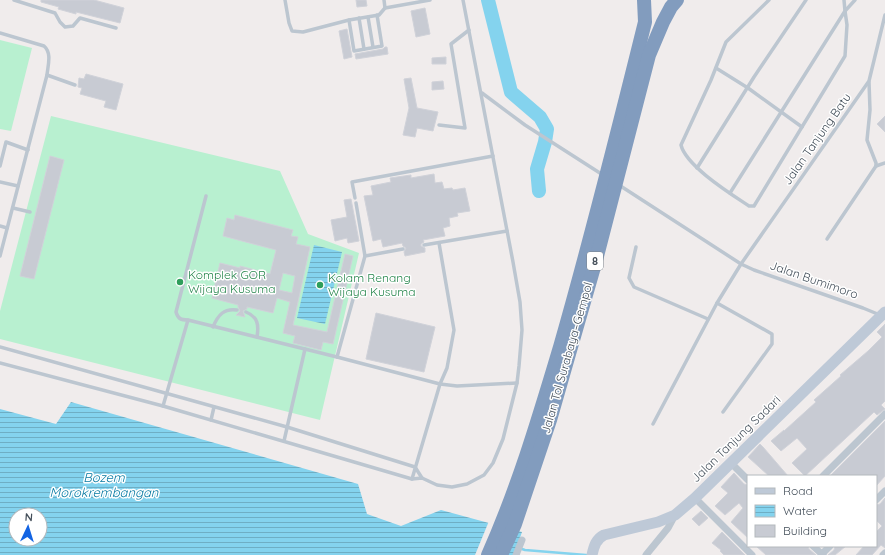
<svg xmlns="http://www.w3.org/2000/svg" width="885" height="555" font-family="Quicksand,sans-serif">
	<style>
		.garden { fill: #b8f0d0 }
		.water { fill: url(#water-rules); fill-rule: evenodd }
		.pier { fill: #f0ecec }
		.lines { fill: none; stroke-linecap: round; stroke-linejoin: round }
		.stream { stroke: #84d3ee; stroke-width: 2.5 }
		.river { stroke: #84d3ee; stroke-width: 14 }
		.building { fill: #c8cbd3; stroke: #d0d2d9; fill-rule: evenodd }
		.lane { stroke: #bcc6d0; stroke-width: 3.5 }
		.street { stroke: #bcc6d0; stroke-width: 7 }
		.secondary { stroke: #bec9d7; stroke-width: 11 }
		.highway { stroke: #829cbe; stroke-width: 14 }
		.leisure-dot { fill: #2e9e5b; stroke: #fff; stroke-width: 1.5 }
		.labels { text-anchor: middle; stroke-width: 3; stroke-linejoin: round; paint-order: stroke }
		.shield { fill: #fff; stroke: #7c848c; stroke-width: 1 }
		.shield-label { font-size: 11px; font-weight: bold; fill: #444f5a }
		.street-label { font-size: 12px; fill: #444f5a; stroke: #fff }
		.leisure-label { font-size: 12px; fill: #27864d; stroke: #fff; text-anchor: start }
		.water-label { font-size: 13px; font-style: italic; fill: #087aa2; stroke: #fff }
	</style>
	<defs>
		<pattern id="water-rules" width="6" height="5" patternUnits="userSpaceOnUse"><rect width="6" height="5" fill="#84d3ee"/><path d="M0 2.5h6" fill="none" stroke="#6eaec4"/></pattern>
	</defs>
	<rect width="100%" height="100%" fill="#f0ecec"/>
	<g class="garden">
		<path d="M0,40L32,48L11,131L0,129Z"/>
		<path d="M51,116L280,171L308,234L359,253L320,420L0,339V311Z"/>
	</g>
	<g class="water">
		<path d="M314,245L342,252L325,324L297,318Z"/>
		<path d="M71,402L358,484L367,514L401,526L441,510L522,532L514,555H0V409L56,424ZM16,515H40V539H16Z"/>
	</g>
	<path class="pier" d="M489,521L497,523L506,555H475Z"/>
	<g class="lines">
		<path class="stream" d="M519,548L525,550L586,555"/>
		<path class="river" d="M488,0L511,92L540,117L547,129L545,142L537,169L539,191"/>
	</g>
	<g class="building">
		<path d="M41,0H94L124,8L120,23L76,12V14L58,9L59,7L41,2Z"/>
		<path d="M356,0H366L367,6L357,7Z"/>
		<path d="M425,8L430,34L416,37L411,11Z"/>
		<path d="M347,29L352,57L344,59L339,31Z"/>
		<path d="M385,47H387L388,54L356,59L355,54L383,49Z"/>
		<path d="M446,57V64H432V58Z"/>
		<path d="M86,74L123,84L116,110L104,107L106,101L80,94L82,88L78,87L79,78L84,79Z"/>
		<path d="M411,78L417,108L438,112L433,131L417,128L415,137L403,135L409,108L404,79Z"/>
		<path d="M443,81L444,89L432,90V82Z"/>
		<path d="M885,116V132L877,124Z"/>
		<path d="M50,156L64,160L34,279L20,276Z"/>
		<path d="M434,174L435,183L442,182L444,189L452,188L453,190L465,188L470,211L457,213L458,216L449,218L450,226L443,228L445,236L423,240L424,242L421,244V246L425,248V252L405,256L404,252L406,248L403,246L402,243L383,247L381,239L373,241L364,196L373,195L371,186L391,182L390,178L411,175V178Z"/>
		<path d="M351,199L359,241L348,243L347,238L335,241L331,220L347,217L344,200Z"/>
		<path d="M235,215L293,230L291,236L298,237L296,244L310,247L293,325L327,332L345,254L353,256L333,344L323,342L321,350L293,343L295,336L283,333L290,302L277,298L273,313L247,307V309L243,311L245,317L236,315L240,311L238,307V305L212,298L220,263L240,268V266L270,274L276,250L223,236L227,218L234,220ZM283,273L295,276L292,293L279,290Z"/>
		<path d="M376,313L435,327L424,372L366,359Z"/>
		<path d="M885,324V401L881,405L885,409L877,415L874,412L805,476L792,463L807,449L797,438L781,451L771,441L784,430V431L816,402L814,400L841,376L840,375L868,351L882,337L877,332Z"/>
		<path d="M885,421V476L876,486V476H830Z"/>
		<path d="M760,444L763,447L788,476H769L748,457Z"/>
		<path d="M734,473L744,484L748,485V538L731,522L743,508L739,503L725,515L715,506L728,493L721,487Z"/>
		<path d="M885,498V548L881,545L872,555H856L864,546H876V532L882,526L876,520V505L880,504Z"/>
		<path d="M701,511L708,518L699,526L692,519Z"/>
		<path d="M722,532L745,555H724L720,551L721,550L712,543Z"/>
		<path d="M756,546H808L809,549L816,555H766Z"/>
		<path d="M835,546H846L835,555H828L834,550Z"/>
	</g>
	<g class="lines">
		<g class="lane">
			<path d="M14,0L55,13L60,22L65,27L73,26L80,18L116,28"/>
			<path d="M285,0L289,23L292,31L303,32L349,20L379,15L385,8L430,0"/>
			<path d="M384,0L385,8"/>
			<path d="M769,0L726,42L711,80L681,145C686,166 731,194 749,206H754L845,56L847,25L845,11L855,0"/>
			<path d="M368,17L373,47"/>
			<path d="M359,18L364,49"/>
			<path d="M349,20L354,51L382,46L377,15"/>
			<path d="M0,33L44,46C52,53 48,65 47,75L0,256"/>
			<path d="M716,68L748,88L802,127"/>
			<path d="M47,75L75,85"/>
			<path d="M482,93L525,125L603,175"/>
			<path d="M439,125L465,128L451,44L469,30"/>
			<path d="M0,166L6,142L28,150"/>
			<path d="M876,166L885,163"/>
			<path d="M697,168L754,77L806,0"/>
			<path d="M0,182L18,186"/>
			<path d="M619,185L741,264L754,270L863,308L880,315"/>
			<path d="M730,193L845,11L844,0"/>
			<path d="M355,198L352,182L493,156"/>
			<path d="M356,203L365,256"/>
			<path d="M13,208L30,212"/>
			<path d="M0,226L7,228"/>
			<path d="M827,239L876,166V163L867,140L870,110L869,82"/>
			<path d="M424,245L507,231"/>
			<path d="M636,247L629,278L634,287L708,319"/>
			<path d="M717,303L772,334V344L723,412"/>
			<path d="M246,312C258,317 259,325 257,337"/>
			<path d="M188,320C181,320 178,319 176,312L206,196"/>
			<path d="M213,327C218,315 224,308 237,310"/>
			<path d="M0,347L287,427L415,467L422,478"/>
			<path d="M337,357L365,256L403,249"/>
			<path d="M0,363L163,406L412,479L422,478L437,485L452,487L467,484L484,475L493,463L503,439L517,383L519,366L522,330L520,302L513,262L463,0"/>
			<path d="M163,406L188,320L337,357L440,384L457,386L517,383"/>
			<path d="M211,420L214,407"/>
			<path d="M653,424L717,303L741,264L869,81L885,15"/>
			<path d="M284,441L305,349"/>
			<path d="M412,479L440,384L447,368L454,330L439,243"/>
		</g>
		<g class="street">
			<path d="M731,463L748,480"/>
			<path d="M823,476L885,414"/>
			<path d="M695,498L752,555"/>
			<path d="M876,500L885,491"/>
			<path d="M813,546L823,555"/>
			<path d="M822,554L830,546"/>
			<path d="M516,555L522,540"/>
			<path d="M646,555L668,528L675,515"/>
			<path d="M883,555L885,553"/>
		</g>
		<path class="secondary" d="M592,555C594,546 596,539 604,535L658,522L675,515L695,498L885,312"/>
		<g class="highway">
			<path d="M488,555C518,488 539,417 560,347C591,239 618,131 645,22L644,0"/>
			<path d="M501,555L515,524L550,420L596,260L649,55L663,22L671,7L677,0"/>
		</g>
	</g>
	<g class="leisure-dot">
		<circle cx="180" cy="282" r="4"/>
		<circle cx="320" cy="285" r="4"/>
	</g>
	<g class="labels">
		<rect class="shield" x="587" y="252" width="16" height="18" rx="3"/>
		<g class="shield-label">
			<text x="595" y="265">8</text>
		</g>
		<g class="street-label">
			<text transform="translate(817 139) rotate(-55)" y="4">Jalan Tanjung Batu</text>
			<text transform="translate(814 280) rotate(19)" y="4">Jalan Bumimoro</text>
			<text transform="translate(567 358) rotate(-74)" y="4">Jalan Tol Surabaya–Gempol</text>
			<text transform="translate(736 439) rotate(-44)" y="4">Jalan Tanjung Sadari</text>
		</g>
		<g class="leisure-label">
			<text x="188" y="279">Komplek GOR<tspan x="188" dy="14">Wijaya Kusuma</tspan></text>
			<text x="328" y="282">Kolam Renang<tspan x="328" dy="14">Wijaya Kusuma</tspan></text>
		</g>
		<g class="water-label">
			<text x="104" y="482">Bozem<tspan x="104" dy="15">Morokrembangan</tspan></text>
		</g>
	</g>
	<rect x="747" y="475" width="130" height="72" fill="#ffffff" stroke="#b4b9bd"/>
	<rect x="755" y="488" width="20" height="6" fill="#bec9d7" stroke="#b4b9bd"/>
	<text x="783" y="495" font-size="12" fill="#444f5a">Road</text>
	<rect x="755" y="505" width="20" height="12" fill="url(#water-rules)" stroke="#b4b9bd"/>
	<text x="783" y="515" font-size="12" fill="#444f5a">Water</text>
	<rect x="755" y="525" width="20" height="12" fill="#c8cbd3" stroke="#b4b9bd"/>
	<text x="783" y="535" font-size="12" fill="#444f5a">Building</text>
	<g transform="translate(28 527) rotate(4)"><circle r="19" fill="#ffffff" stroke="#b4b9bd"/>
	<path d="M0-3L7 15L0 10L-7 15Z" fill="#1364e3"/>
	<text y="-6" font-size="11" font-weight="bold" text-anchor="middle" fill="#444f5a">N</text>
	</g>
</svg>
